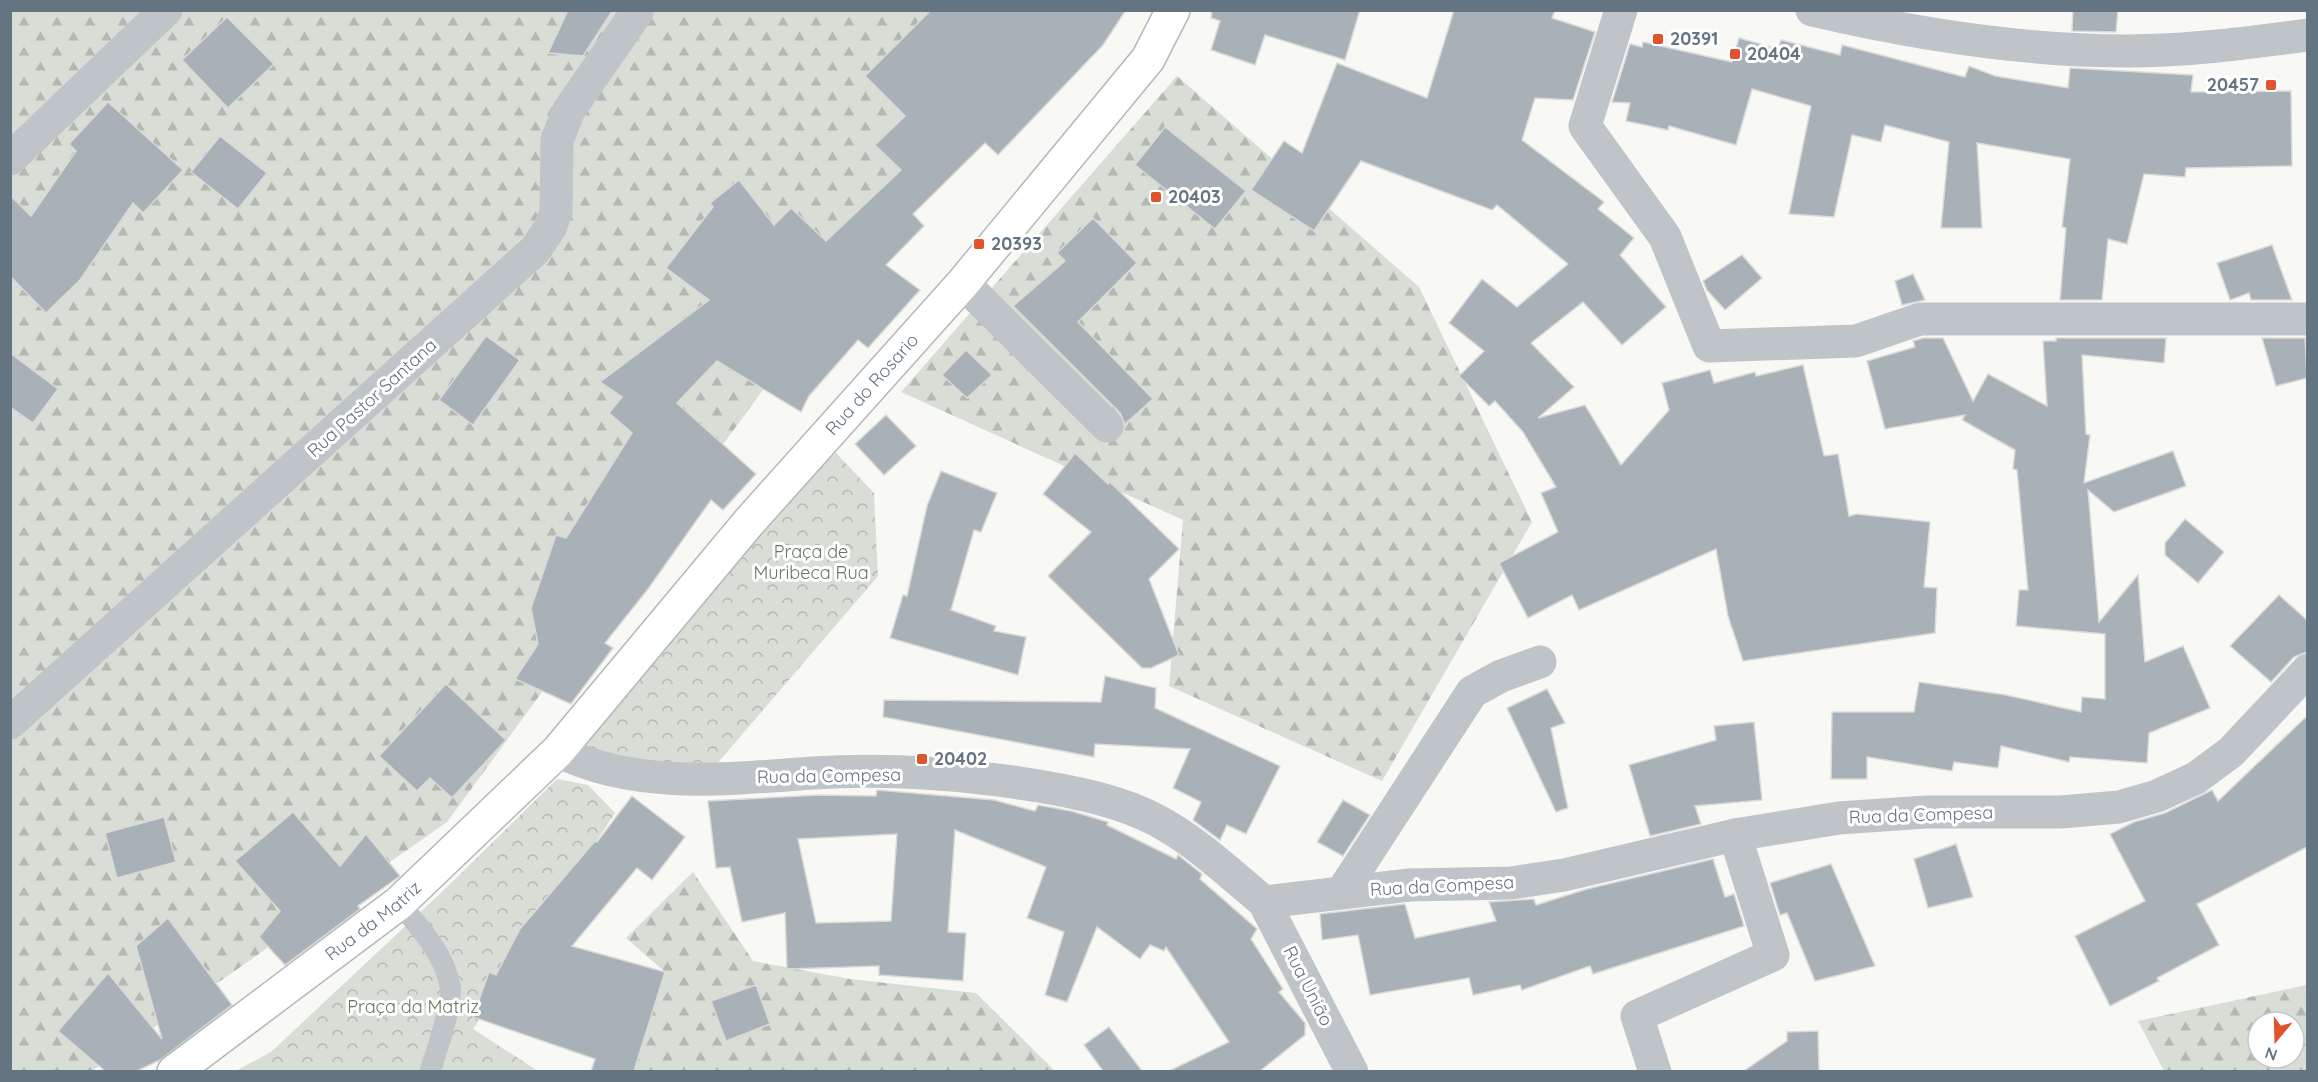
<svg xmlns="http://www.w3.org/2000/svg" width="2318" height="1082" font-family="Quicksand,sans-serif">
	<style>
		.forest { fill: url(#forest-firs); fill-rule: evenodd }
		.park { fill: url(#park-crowns) }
		.building { fill: #a8b1b7; stroke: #dadad8; stroke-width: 1.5; fill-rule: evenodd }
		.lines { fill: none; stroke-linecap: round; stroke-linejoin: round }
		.secondary-casing { stroke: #b2b8bc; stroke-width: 36 }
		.lane { stroke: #bfc4c8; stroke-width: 21 }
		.street { stroke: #bfc4c8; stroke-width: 33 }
		.secondary { stroke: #fff; stroke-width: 33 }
		.poi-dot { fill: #e0532d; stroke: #fff; stroke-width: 2 }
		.labels { text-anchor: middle; stroke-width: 6; stroke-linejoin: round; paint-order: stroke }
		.poi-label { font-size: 18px; font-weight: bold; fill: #647480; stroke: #fff; text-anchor: start }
		.street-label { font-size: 18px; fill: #647480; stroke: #fff }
		.park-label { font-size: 18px; fill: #667862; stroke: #fff }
	</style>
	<defs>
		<pattern id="forest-firs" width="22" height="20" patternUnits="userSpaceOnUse" patternTransform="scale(1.5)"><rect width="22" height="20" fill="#d8ddd5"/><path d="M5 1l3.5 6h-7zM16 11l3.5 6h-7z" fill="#b3b8b2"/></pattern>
		<pattern id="park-crowns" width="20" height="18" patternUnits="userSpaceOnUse" patternTransform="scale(1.5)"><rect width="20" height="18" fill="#d8ddd5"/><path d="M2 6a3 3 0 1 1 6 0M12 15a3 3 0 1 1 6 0" fill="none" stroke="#b3b8b2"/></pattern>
	</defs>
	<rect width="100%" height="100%" fill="#f8f8f5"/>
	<g class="forest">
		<path d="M10,11H1040L447,822L92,1071H11Z"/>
		<path d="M1177,76L1419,287L1532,522L1382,781L1169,686L1183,520L901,392Z"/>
		<path d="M693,872L753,961L850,979L976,993L1055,1071H634L665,972L626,938Z"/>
		<path d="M2307,985V1071H2164L2138,1021ZM2258,1022H2294V1058H2258Z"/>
	</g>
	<g class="park">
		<path d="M836,453L874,493L878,576L709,773L574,753L796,490Z"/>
		<path d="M557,779L588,785L615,813L473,1029L538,1071L234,1072L271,1052L445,889Z"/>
	</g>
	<g class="building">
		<path d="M568,10H613L583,56L548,53Z"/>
		<path d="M931,10H1126L1103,45L998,155L985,143L913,214L924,226L886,265L920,290L868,348L858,340L809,396L801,412L717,361L677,403L756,474L723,510L711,500L648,589L605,643L613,648L571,704L515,679L538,644L531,608L556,535L566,538L632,433L609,413L622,397L600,382L709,300L666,268L713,207L710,203L739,180L774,225L791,208L826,241L901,170L875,145L905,116L865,76Z"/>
		<path d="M1212,10H1360L1345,60L1265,35L1255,65L1211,50L1220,21L1211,18Z"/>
		<path d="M1454,10H1555L1552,18L1595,32L1573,100L1535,98L1522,140L1604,202L1598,209L1634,238L1620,255L1666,307L1622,345L1583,302L1531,343L1574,387L1538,418L1585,405L1621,465L1669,410L1662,383L1710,370L1714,383L1755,372L1756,376L1803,365L1824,456L1838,454L1849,516L1857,514L1930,522L1924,587L1937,588L1935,633L1743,661L1728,616L1716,549L1579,610L1572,595L1528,618L1499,563L1558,532L1541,493L1556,487L1523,432L1495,401L1489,406L1459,376L1484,351L1449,323L1482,279L1517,307L1568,264L1497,205L1492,210L1361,161L1314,231L1251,190L1284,141L1302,153L1337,63L1427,98Z"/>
		<path d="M2073,10H2118L2116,32L2072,31Z"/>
		<path d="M227,17L274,64L228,108L182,60Z"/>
		<path d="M1739,38L1778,49L1781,40L1840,55L1842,45L1965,77L1969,66L1995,76L2068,88L2070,68L2193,75L2191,92L2291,91L2292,166L2186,168L2185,177L2144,174L2127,244L2108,239L2102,300H2060L2066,228L2062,227L2070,159L1977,143L1982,228H1941L1949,142L1885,125L1881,142L1852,135L1834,217L1789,214L1811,106L1752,89L1736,145L1669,126L1668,130L1626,121L1630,103L1612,102L1630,44L1642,47L1643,42L1732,62Z"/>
		<path d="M108,102L183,170L143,213L133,203L80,280L46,313L10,276V195L31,216L76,151L69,144Z"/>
		<path d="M1165,127L1246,191L1215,229L1135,165Z"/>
		<path d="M220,136L267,173L238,209L191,172Z"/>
		<path d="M1093,218L1137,263L1078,322L1153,399L1125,424L1120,413L1013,306L1065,261L1057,253Z"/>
		<path d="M2272,245L2292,300H2251L2249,293L2230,300L2217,263Z"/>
		<path d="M1742,255L1762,278L1725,310L1707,290L1703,281Z"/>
		<path d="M1913,274L1925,300L1902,305L1895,281Z"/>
		<path d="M486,336L520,360L473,425L439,400Z"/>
		<path d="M1923,338H1943L1973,401L1988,374L2047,406L2043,341H2056V338H2166L2164,363L2082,355L2086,434L2090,435L2084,483L2173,451L2186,486L2114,512L2088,490L2099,622L2138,575L2145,662L2183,646L2210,708L2149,733L2147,763L2070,757L2069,762L2001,746L1998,768L1954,762L1952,771L1867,757V779H1831L1832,712H1914L1919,682L2006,695L2081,712L2082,697L2105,699V634L2016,626L2019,590H2028L2017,470L2013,469L2015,450L1962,420L1965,415L1885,429L1867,361L1915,347L1913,341Z"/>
		<path d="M2262,338H2305L2307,378L2276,386Z"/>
		<path d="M966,350L992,375L967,398L942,375Z"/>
		<path d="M10,353L58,389L33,423L10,407Z"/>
		<path d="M886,415L916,446L884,475L855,444Z"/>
		<path d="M1075,453L1108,484L1110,482L1179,549L1149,579L1179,655L1151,668H1142L1048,576L1091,532L1043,494Z"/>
		<path d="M941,471L997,493L981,532L974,530L951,610L996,626L994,631L1026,637L1018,675L890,638L903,595L907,596L927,506Z"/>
		<path d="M2185,519L2224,552L2198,583L2165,555V543Z"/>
		<path d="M2279,595L2307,620V652L2294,657L2271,682L2230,646Z"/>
		<path d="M1105,676L1156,688L1155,708L1280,766L1246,834L1227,825L1220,840L1193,820L1201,802L1173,788L1190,749L1095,744L1094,757L883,717L884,700L1101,702Z"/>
		<path d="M446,684L506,740L452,798L430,778L417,791L379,756Z"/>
		<path d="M1547,689L1565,723L1551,728L1568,808L1556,812L1507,708Z"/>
		<path d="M2307,716V847L2197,904L2219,945L2157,978L2159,981L2110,1006L2075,936L2145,901L2110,834L2134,822L2165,813L2212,790L2218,801Z"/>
		<path d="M1754,722L1762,800L1695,806L1701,824L1650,836L1629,765L1716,740L1714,726Z"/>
		<path d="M877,790L994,800L1035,811L1038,805L1071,811L1108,822L1107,825L1176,859L1178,855L1202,874L1200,879L1257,929L1251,939L1283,989L1279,992L1305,1023V1035L1260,1071H1169L1229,1042L1166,947L1164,951L1150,945L1140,959L1097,927L1067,1002L1045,995L1064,932L1027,918L1046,867L955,830L948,932L966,933L963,981L879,975V966L787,969L785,913L742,922L730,867L716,868L708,801L819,795L876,796ZM897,834L891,921L816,923L798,839Z"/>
		<path d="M632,796L685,837L652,880L637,868L572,946L665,972L634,1071H591L595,1059L473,1017L489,972L496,975L520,929L595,841L597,842Z"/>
		<path d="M1343,800L1370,815L1343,856L1317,842Z"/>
		<path d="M293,812L340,866L366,834L400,876L358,906L360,909L285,965L259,937L280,911L235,861Z"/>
		<path d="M164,817L176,862L117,878L105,833Z"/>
		<path d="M1956,844L1973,897L1928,908L1914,859Z"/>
		<path d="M1713,859L1725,897L1734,894L1744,926L1593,974L1590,966L1522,990L1520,985L1473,995L1469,978L1370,995L1358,935L1322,940L1320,914L1405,904L1415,938L1496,921L1489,902L1534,899L1536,905L1587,889Z"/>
		<path d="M1831,864L1875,966L1815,981L1787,913L1780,915L1770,883Z"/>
		<path d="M168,918L232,1005L160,1060L137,1071H105L58,1031L108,973L162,1039L136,946Z"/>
		<path d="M756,985L770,1024L726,1041L711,1001Z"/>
		<path d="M1109,1027L1142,1071H1103L1084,1045Z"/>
		<path d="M1818,1031L1819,1071H1744L1787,1041V1032Z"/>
	</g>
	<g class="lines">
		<defs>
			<g id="secondary">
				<path id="s1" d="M174,1072L399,903L558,751L749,522L963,283L1148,59L1173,10"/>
			</g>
		</defs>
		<use href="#secondary" class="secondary-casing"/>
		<path class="lane" d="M399,903C419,926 445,955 450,986C453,1005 436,1052 430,1072"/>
		<g class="street">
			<path d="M1621,10L1585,126L1665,237L1709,346L1856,341L1920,319H2308"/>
			<path d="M1812,10C1915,34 2021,51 2127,51C2187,51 2248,43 2308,35"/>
			<path d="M10,159L166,10"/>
			<path d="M963,283L1107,426"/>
			<path d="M10,723L535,250L550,228L556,212L557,140L569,110L637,12"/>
			<path d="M558,751C636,790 729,779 813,773C888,768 965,774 1039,786C1078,793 1120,801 1156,820C1196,841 1229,873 1264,902L1409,885L1511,883L1564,875L1735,835L1839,818L1926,812H2061L2119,807L2157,796L2196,778L2231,752L2308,670"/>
			<path d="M1342,892L1472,692L1501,676L1540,662"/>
			<path d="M1264,902L1352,1072"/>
			<path d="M1655,1072L1637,1016L1773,955L1735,835"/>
		</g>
		<use href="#secondary" class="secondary"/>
	</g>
	<g class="poi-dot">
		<rect x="1652" y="33" width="12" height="12" rx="3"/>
		<rect x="1729" y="48" width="12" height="12" rx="3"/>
		<rect x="2265" y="79" width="12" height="12" rx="3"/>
		<rect x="1150" y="191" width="12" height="12" rx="3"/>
		<rect x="973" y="238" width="12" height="12" rx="3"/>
		<rect x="916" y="753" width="12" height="12" rx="3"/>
	</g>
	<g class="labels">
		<g class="poi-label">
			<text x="1670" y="45">20391</text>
			<text x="1747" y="60">20404</text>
			<text x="2259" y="91" text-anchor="end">20457</text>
			<text x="1168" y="203">20403</text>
			<text x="991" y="250">20393</text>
			<text x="934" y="765">20402</text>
		</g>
		<g class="street-label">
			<text dy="6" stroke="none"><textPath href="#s1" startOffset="984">Rua do Rosario</textPath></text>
			<text transform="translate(372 398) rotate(-42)" y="6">Rua Pastor Santana</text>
			<text transform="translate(829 776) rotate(-1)" y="6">Rua da Compesa</text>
			<text transform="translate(1921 815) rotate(-2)" y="6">Rua da Compesa</text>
			<text transform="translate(1442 886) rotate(-3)" y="6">Rua da Compesa</text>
			<text dy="6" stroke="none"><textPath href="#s1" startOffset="250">Rua da Matriz</textPath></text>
			<text transform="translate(1308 986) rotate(63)" y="6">Rua União</text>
		</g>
		<g class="park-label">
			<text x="811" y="558">Praça de<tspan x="811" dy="21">Muribeca Rua</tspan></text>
			<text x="413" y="1013">Praça da Matriz</text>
		</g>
	</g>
	<rect width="2318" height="1082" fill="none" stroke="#647480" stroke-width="24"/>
	<g transform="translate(2276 1040) rotate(199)"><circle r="28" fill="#ffffff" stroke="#c1c7cc" stroke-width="1.5"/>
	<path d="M0-4.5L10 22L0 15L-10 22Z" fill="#e0532d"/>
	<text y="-9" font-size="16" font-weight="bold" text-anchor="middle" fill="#647480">N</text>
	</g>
</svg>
